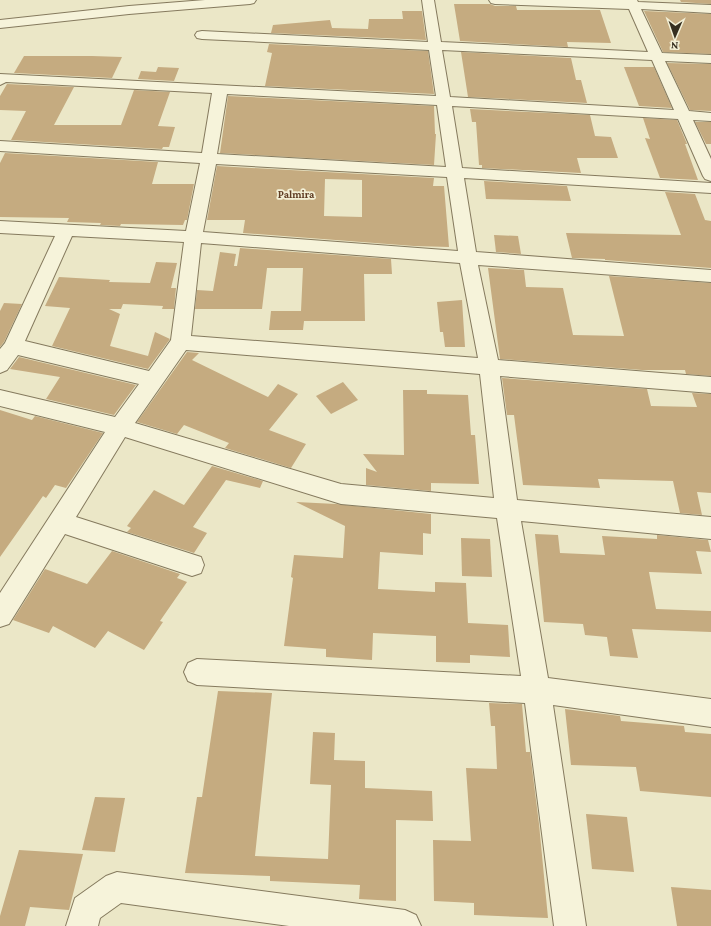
<svg xmlns="http://www.w3.org/2000/svg" width="711" height="926" font-family="'Crimson Pro',serif">
	<style>
		.building { fill: #c5ab80; fill-rule: evenodd }
		.lines { fill: none; stroke-linecap: round; stroke-linejoin: round }
		.minor-casing { stroke: #857a5e; stroke-width: 2 }
		.minor { fill: #f6f3da; fill-rule: evenodd }
		.labels { text-anchor: middle; stroke-width: 3.5; stroke-linejoin: round; paint-order: stroke }
		.far-neighbourhood-label { font-size: 11px; font-weight: bold; fill: #5f3c23; stroke: #f3f0d6 }
	</style>
	<rect width="100%" height="100%" fill="#ebe7c7"/>
	<g class="building">
		<path d="M680,0H711V4L681,2Z"/>
		<path d="M454,4H490L495,6H516L517,10H600L611,43L567,42L568,47L460,41Z"/>
		<path d="M402,11H422L426,40L271,33L273,25L330,20L332,28L368,29L369,19H403Z"/>
		<path d="M644,11L711,14V54L663,52Z"/>
		<path d="M269,44L428,51L434,94L265,86L272,53L267,52Z"/>
		<path d="M461,52L571,58L576,80H581L587,103L468,97Z"/>
		<path d="M24,56H92L122,57L112,78L14,73Z"/>
		<path d="M667,63L711,64V111L690,110Z"/>
		<path d="M158,67L179,68L174,81L138,79L141,71L156,72Z"/>
		<path d="M624,67H654L672,108L639,106Z"/>
		<path d="M7,84L74,87L54,125H121L134,90L170,92L158,126L175,127L169,147H163L162,149L11,140L26,111L0,110V96Z"/>
		<path d="M228,96L434,106L435,134H436L434,165L220,153Z"/>
		<path d="M470,109L590,115L595,136L611,137L618,158H577L581,173L482,168V165H479L476,122H472Z"/>
		<path d="M643,118L677,120L687,144H685L698,180L660,178L645,138L650,139Z"/>
		<path d="M695,122H711V144H706Z"/>
		<path d="M5,153L158,162L152,184H194L187,220H185L183,225L121,224L120,226L100,225L101,223L67,222L69,218L0,217V163Z"/>
		<path d="M217,166L434,178L433,186H444L449,247L414,246L243,233L245,220H207ZM325,179L362,180V217L324,216Z"/>
		<path d="M484,181L567,186L571,201L486,199Z"/>
		<path d="M665,192L695,194L705,220L711,221V268L605,260V259L572,258L566,233L681,235Z"/>
		<path d="M494,235L518,236L521,254L496,252Z"/>
		<path d="M240,248L391,259L392,274H364L365,321H304L303,330H269L271,311H301L303,268H267L262,309H195L197,290L213,291L220,252L236,254L234,266H237Z"/>
		<path d="M156,262L177,263L171,288H176L174,309H162L163,306L123,304L121,309H109L120,314L110,346L148,356L155,332L170,339L148,369L52,346L70,308L45,306L59,277L110,280L109,282L150,283Z"/>
		<path d="M488,268L524,270L526,287L563,288L573,335L624,336L609,276L711,283V376L686,374L685,370H642L500,359Z"/>
		<path d="M462,300L465,347H445L443,332H440L437,302Z"/>
		<path d="M4,303L22,304L4,342L0,347V311Z"/>
		<path d="M187,352L199,353L192,360L268,397L278,384L298,394L269,430L306,444L291,468L225,448L229,443L184,425L177,434L137,422Z"/>
		<path d="M19,357L136,385L114,415L46,399L60,377L10,369Z"/>
		<path d="M502,378L647,389L651,406L697,407L692,393L711,394V493L697,492L702,515L680,513L673,481L598,479L600,488L523,485L514,415H507Z"/>
		<path d="M343,382L358,400L331,414L316,396Z"/>
		<path d="M403,390H427V394L468,395L471,435H475L479,484L431,483V491L366,485V468L377,472L363,454L404,455Z"/>
		<path d="M0,410L32,420L35,416L103,433L66,488L55,485L46,498L43,496L0,557Z"/>
		<path d="M212,466L263,481L260,488L226,480L193,527L207,533L194,553L127,532L131,528L127,526L154,490L184,505Z"/>
		<path d="M296,502L336,504L431,514V534L423,533V555L380,552L378,589L435,592V582L466,583L468,623L508,625L510,657L470,655V663L436,662V636L373,633L372,660L326,657V649L284,646L293,578L291,577L294,555L343,558L345,526Z"/>
		<path d="M535,534L558,535L560,553L605,555L602,536L657,539V535L708,540L711,552L696,551L702,574L649,572L656,609L711,611V632L632,629L638,658L610,656L607,637L585,635L583,624L544,622Z"/>
		<path d="M461,538L490,539L492,577L462,576Z"/>
		<path d="M112,551L180,574L177,578L187,582L160,621L163,622L144,650L108,631L95,648L53,626L49,633L13,620L45,569L87,584Z"/>
		<path d="M218,691L272,693L255,856L328,859L331,785L310,784L313,732L335,733L334,760L365,761V788L432,791L433,821L396,820V901L359,899L360,885L270,881V876L185,873L197,797H202Z"/>
		<path d="M489,703L522,704L526,752H530L539,824L548,918L474,915V903L434,901L433,840L471,841L466,768L497,769L495,726H491Z"/>
		<path d="M565,709L620,716L621,721L684,726L685,732L711,734V797L640,791L636,767L571,765Z"/>
		<path d="M95,797L125,798L115,852L82,850Z"/>
		<path d="M586,814L627,817L634,872L592,869Z"/>
		<path d="M19,850L83,854L69,910L30,907L25,926H0V916Z"/>
		<path d="M671,887L711,890V926H677Z"/>
	</g>
	<g class="lines">
		<defs>
			<g id="minor">
				<path d="M205,0H256L254,3L250,4L129,14L0,28V20L129,6Z"/>
				<path d="M422,0H434L441,42L648,52L629,9L495,4L491,3L489,0H637L638,2L711,5V13L641,9L662,53L711,55V63L665,61L689,111L711,113V121L693,120L711,159V181L705,179L703,176L678,119L452,106L462,168L711,183V193L464,178L476,252L711,270V282L478,265L498,360L711,377V393L500,376L517,500L711,517V539L521,521L548,678L711,699V727L553,705L586,926H554L525,703L197,685L188,681L184,672L188,663L197,659L521,676L497,518L341,504L125,437L76,517L201,557L204,565L201,573L192,576L65,534L9,624L0,627V593L105,432L0,406V390L115,417L139,384L18,355L7,370L0,373V349L5,343L55,236L0,233V221L186,231L200,163L0,151V141L202,153L212,93L6,82L0,85V74L436,96L429,50L202,39L197,38L195,35L197,32L202,31L428,42ZM442,50L652,60L674,110L450,97ZM227,94L437,105L446,167L217,154ZM216,164L447,177L458,251L203,232ZM72,236L184,242L171,340L149,371L25,341ZM201,243L460,263L478,358L191,336ZM186,350L480,374L494,498L341,484L135,423Z"/>
				<path d="M117,872L405,910L416,915L421,926H289L121,903L100,918L98,926H66L75,898L106,876Z"/>
			</g>
		</defs>
		<use href="#minor" class="minor-casing"/>
		<use href="#minor" class="minor"/>
	</g>
	<g class="labels">
		<g class="far-neighbourhood-label">
			<text x="296" y="198">Palmira</text>
		</g>
	</g>
	<g transform="translate(675 36) rotate(182)" stroke="#f3f0d6" stroke-width="3" paint-order="stroke">
	<path d="M0-3L7 15L0 10L-7 15Z" fill="#362f20"/>
	<text y="-6" font-size="11" font-weight="bold" text-anchor="middle" fill="#362f20">N</text>
	</g>
</svg>
